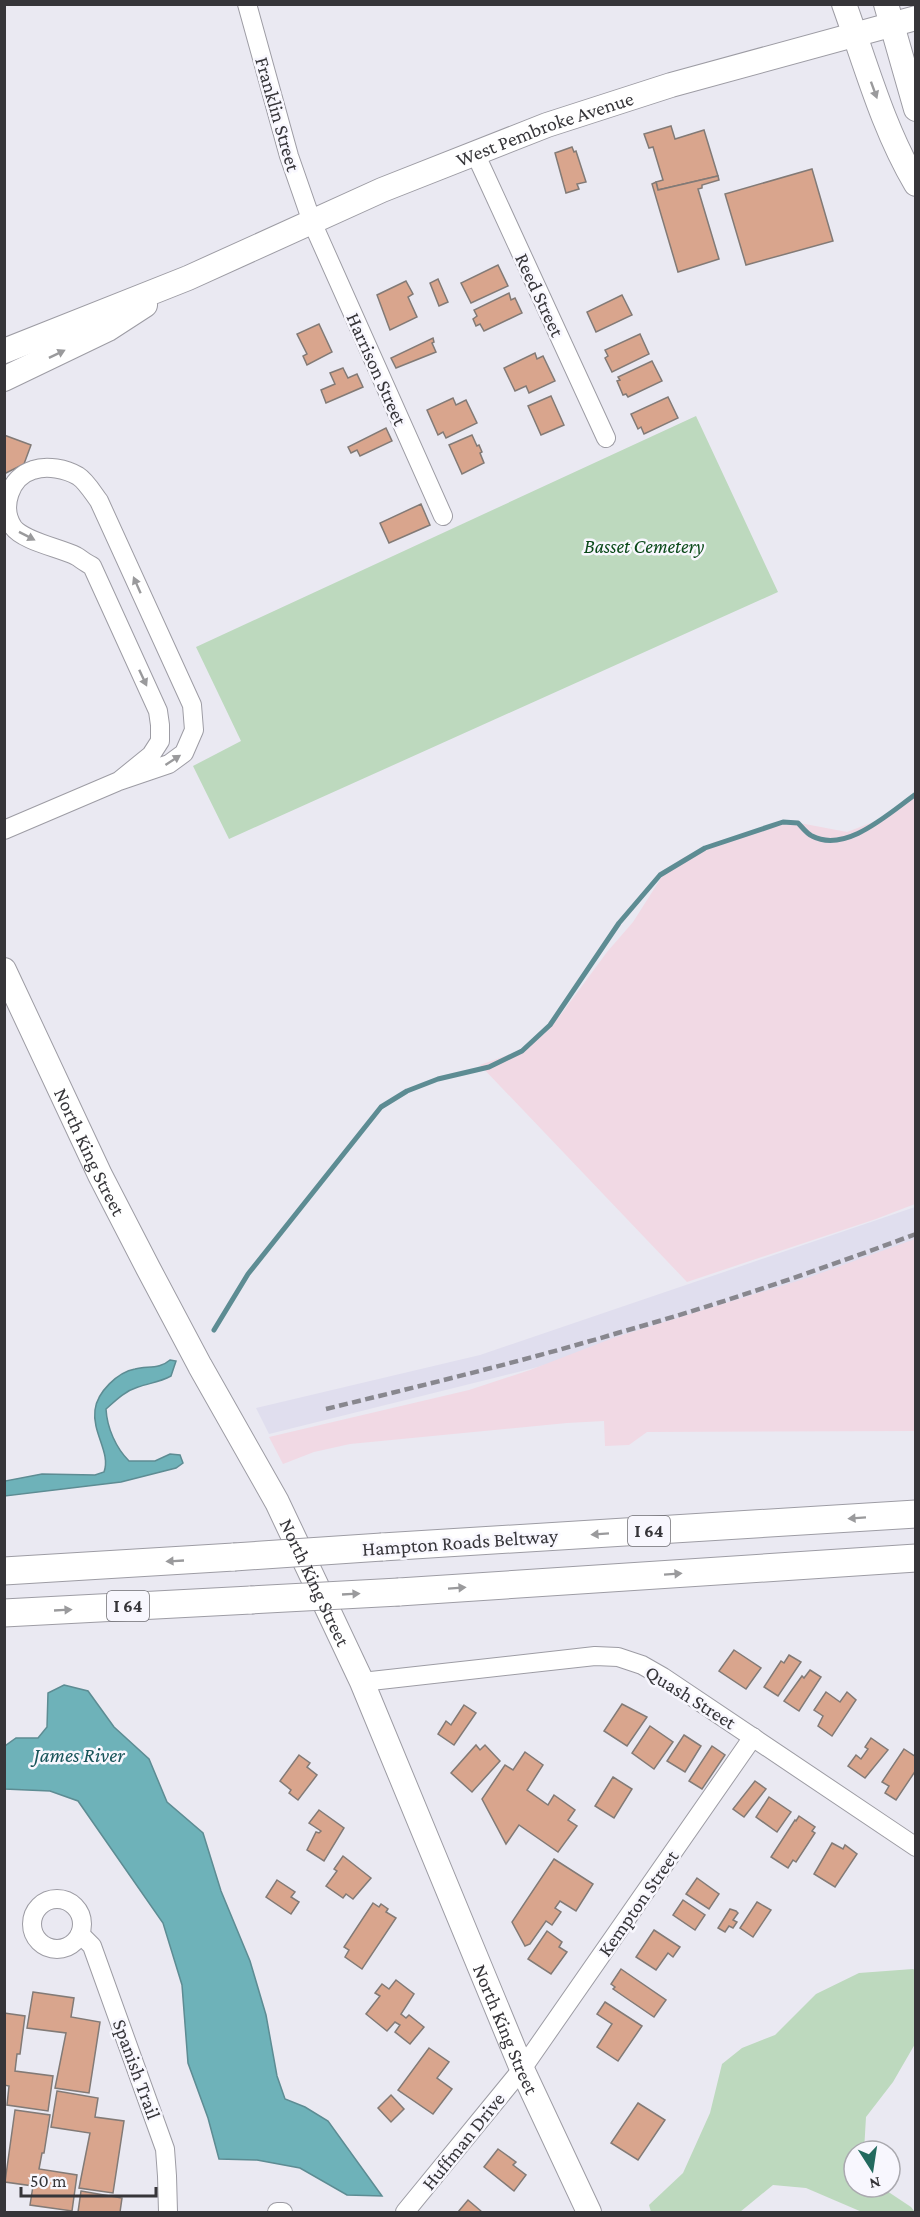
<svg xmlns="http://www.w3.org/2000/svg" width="920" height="2217" font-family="'Crimson Pro',serif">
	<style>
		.built { fill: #e0deee }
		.industrial { fill: #f1d9e4 }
		.green { fill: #bdd9be }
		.water { fill: #6eb2b9; stroke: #5d8c93; stroke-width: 1.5 }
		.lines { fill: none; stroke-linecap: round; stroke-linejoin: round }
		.stream { stroke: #5d8c93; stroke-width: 5 }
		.building { fill: #d9a58d; stroke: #827a76; stroke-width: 1.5 }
		.minor-casing { stroke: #9d9ca4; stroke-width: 20 }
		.major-casing { stroke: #9d9ca4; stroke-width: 26 }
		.highway-casing { stroke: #9d9ca4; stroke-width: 29 }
		.minor { stroke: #fff; stroke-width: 18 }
		.major { stroke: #fff; stroke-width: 24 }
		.highway { stroke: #fff; stroke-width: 27 }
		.rail { stroke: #88878e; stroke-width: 4.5; stroke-dasharray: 9 4.5; stroke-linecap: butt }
		.highway-bridge-casing { stroke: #9d9ca4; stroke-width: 29; stroke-linecap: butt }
		.highway-bridge { stroke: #fff; stroke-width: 27 }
		.oneway { fill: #9a9a9c }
		.labels { text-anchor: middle; stroke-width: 5; stroke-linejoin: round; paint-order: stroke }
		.shield { fill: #f8f7fe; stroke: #706f74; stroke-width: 1.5 }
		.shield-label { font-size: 18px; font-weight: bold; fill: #363539 }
		.street-label { font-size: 20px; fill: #363539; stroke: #f8f7fe }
		.park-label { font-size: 20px; font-style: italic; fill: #0b4a19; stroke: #f8f7fe }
		.water-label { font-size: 21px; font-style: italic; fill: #185459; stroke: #f8f7fe }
	</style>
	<rect width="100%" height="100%" fill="#eae9f2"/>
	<path class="built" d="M915,1207V1247L805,1287L538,1367L269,1434L256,1408L480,1355Z"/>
	<g class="industrial">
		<path d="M915,793V1204L876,1219L687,1282L480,1065L516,1052L543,1035L562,1013L607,952L633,922L661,878L681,859L714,842L756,832L783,822L805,824L847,832L881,819Z"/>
		<path d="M915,1239V1431L647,1432L629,1445L605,1446L604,1421L567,1423L350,1444L314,1452L283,1464L269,1437L469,1390L530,1370L613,1338L807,1278Z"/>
	</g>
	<g class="green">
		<path d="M696,416L778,592L229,839L193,766L241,741L196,647Z"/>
		<path d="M913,1969L916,1971L915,2044L893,2082L866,2117L864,2151H854V2187H881L911,2207L915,2212H862L806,2188L773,2185L740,2212H651L649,2205L683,2173L710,2113L722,2064L742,2048L775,2035L816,1994L859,1973Z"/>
	</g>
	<g class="water">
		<path d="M170,1360L176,1361L171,1376C160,1382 150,1383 138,1387C125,1391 116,1400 106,1409C107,1428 116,1448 129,1461H155L170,1454L180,1455L183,1463L176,1468L121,1482L5,1496V1481L42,1474L95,1475L104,1472C111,1453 92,1433 95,1410C97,1392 118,1372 135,1369C148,1366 160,1369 170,1360Z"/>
		<path d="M64,1685L88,1691L114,1727L149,1759L167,1802L203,1833L221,1891L250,1961L266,2015L277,2076L285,2099L305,2107L328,2121L382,2196L347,2195L300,2168L257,2160L219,2159L208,2118L188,2063L182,1985L163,1923L78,1801L50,1791L5,1789V1746L16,1738H38L47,1727L48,1693Z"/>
	</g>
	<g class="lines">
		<path class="stream" d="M214,1330L248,1274L381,1107L407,1091L438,1079L489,1067L522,1051L550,1025L619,923L660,875L705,848L783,822L798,823C802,827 807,834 812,836C846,854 889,813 916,794"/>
	</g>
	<g class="building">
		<path d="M671,126L675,139L704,130L718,176L658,190L656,182L663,180L653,147L649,148L644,134Z"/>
		<path d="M572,147L574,152L576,151L586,182L577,184L579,189L566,193L555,153Z"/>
		<path d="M812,169L833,241L746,265L725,194Z"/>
		<path d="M718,176L719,180L702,185V188L698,189L719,259L678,272L652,184L656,182L658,190Z"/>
		<path d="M498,265L508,286L471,303L461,283Z"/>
		<path d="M438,279L448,302L439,306L430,283Z"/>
		<path d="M406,281L413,294L408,297L417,317L390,330L377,295Z"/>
		<path d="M509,293L511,300L515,298L522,313L484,331L480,324L476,326L473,319L477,316L474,310Z"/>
		<path d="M622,295L632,315L596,332L587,312Z"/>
		<path d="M319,324L332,352L307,365L303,356L307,354L297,334Z"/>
		<path d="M640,334L649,354L612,372L605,358L608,356L605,350Z"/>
		<path d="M433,338L434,342L432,343L436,352L396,368L391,358Z"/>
		<path d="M535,353L537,359L543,356L555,381L529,393L526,386L515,391L504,368Z"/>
		<path d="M652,361L662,381L628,397L626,394L623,395L617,381L620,380L618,377Z"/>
		<path d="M343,368L348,378L357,374L363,387L326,403L321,390L335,384L330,373Z"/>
		<path d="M551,396L564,425L541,435L528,406Z"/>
		<path d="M668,397L678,418L644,434L641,427L638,429L631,414Z"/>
		<path d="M453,398L456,405L466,400L477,423L446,438L443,432L438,435L427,410Z"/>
		<path d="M386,428L392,441L360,456L357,450L351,453L348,447Z"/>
		<path d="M4,435L31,445L24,464L4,474Z"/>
		<path d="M472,435L477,446L479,445L482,452L480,453L484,463L462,474L449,445Z"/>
		<path d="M421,504L430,525L389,543L380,523Z"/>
		<path d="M734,1650L761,1668L746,1689L719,1671Z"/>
		<path d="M789,1655L801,1662L778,1696L764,1687L781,1661L784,1663Z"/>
		<path d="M810,1670L821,1677L799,1711L784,1701L802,1676L804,1678Z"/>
		<path d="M826,1692L840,1702L847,1692L856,1700L832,1736L818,1726L823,1716L814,1710Z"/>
		<path d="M622,1704L647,1717L627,1746L604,1731Z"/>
		<path d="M464,1705L476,1713L454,1745L438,1734L446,1721L451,1725Z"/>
		<path d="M650,1726L673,1742L654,1769L632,1753Z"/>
		<path d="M684,1735L701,1746L685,1772L667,1761Z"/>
		<path d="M871,1738L888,1750L865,1778L848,1766L856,1755L861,1759L868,1749L865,1747Z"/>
		<path d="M476,1745L480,1750L485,1745L500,1761L472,1792L451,1773Z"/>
		<path d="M712,1746L725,1755L702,1789L689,1781Z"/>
		<path d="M904,1749L916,1757V1770L896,1800L885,1793L889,1786L882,1782Z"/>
		<path d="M525,1752L543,1765L527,1790L548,1805L554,1795L575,1810L568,1820L577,1826L558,1852L519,1825L506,1844L482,1799L505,1765L513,1770Z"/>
		<path d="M299,1755L310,1763L307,1767L317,1775L298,1800L289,1793L291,1790L280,1781Z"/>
		<path d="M613,1777L632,1789L614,1818L595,1806Z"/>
		<path d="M755,1781L766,1789L744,1817L733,1809Z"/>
		<path d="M769,1797L791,1812L777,1832L756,1817Z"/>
		<path d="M319,1810L344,1828L324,1861L307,1850L316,1832L319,1833L321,1831L309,1823Z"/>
		<path d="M799,1816L815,1827L812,1831L815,1833L796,1862L793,1860L788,1868L771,1857L795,1820L796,1821Z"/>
		<path d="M832,1843L843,1849L845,1845L857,1854L835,1887L814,1874Z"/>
		<path d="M343,1856L371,1878L353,1899L346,1894L343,1898L326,1886L337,1871L334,1869Z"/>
		<path d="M554,1859L593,1884L576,1911L560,1901L555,1908L561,1912L552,1925L546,1921L530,1944L525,1946L512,1922Z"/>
		<path d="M697,1878L719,1894L709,1909L686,1894Z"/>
		<path d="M277,1880L295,1892L291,1897L299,1902L291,1914L266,1897Z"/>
		<path d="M683,1900L705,1915L695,1930L673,1915Z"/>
		<path d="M757,1902L771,1910L753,1937L740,1928Z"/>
		<path d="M373,1903L379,1907L381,1904L388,1909L386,1912L396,1918L362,1969L345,1957L349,1950L344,1947Z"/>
		<path d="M730,1909L736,1911L738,1913L733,1920L737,1922L733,1928L729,1926L725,1932L718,1928Z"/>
		<path d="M654,1930L680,1947L673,1957L668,1953L656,1970L636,1957Z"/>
		<path d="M547,1931L562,1942L559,1947L567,1952L551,1974L528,1959Z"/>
		<path d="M621,1969L666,2000L654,2017L613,1989L615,1987L611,1984Z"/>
		<path d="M396,1980L414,1994L401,2014L406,2018L409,2015L424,2027L410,2044L395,2032L400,2025L395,2022L387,2031L366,2014L380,1996L375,1993L382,1984L389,1989Z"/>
		<path d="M33,1992L74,1998L71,2017L100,2022L89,2093L55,2088L66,2033L27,2028Z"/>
		<path d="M605,2002L642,2026L618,2061L597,2047L612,2024L597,2014Z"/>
		<path d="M4,2013L25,2016L20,2054H17L15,2071L53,2076L48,2111L7,2105L9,2086L4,2085Z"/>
		<path d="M429,2048L449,2062L437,2078L452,2089L433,2114L398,2090Z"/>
		<path d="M57,2091L98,2098L95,2117L124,2121L113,2193L79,2188L90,2133L51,2127Z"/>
		<path d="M391,2095L404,2109L391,2122L378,2108Z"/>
		<path d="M638,2103L665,2120L638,2160L611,2143Z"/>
		<path d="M15,2110L50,2115L44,2153H42L39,2169L77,2175L72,2211L30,2205L33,2186L5,2182Z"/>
		<path d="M498,2149L516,2162L513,2165L526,2175L514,2191L484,2167Z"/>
		<path d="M81,2191L122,2198L120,2212H78Z"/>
		<path d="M468,2200L482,2212H458Z"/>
	</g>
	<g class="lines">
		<defs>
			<g id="minor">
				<path d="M247,4L289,156L312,222L443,516"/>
				<path d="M475,153L606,438"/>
				<path d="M4,830L119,781L169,764L184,753L194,730L192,705L99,501C93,493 86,481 78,476C66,469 47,465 33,470C10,477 0,507 13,527C23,541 60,548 76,556C81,559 86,563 92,566L158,711L160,725V741L151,755L119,781"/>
				<path d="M362,1682L595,1656L618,1657L642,1665L663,1677L916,1847"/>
				<circle cx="57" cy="1924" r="25"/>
				<path d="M80,1934L92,1946L165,2149L167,2176L168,2212"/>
				<path d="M277,2212H283"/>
				<path d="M405,2212L522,2069L753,1737"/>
			</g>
			<g id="major">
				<path d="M844,4C866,65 883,128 916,184"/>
				<path d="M886,4L916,109"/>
				<path id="s1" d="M4,351L188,278L382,190L547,125L671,85L916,18"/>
				<path d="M4,379L108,329L145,305"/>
				<path id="s2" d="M4,970L100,1175L148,1268L200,1366L277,1502L362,1682L522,2069L589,2212"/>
			</g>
			<g id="highway">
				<path d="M382,1547L916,1514"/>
				<path d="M4,1571L234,1557"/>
				<path d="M399,1592L916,1558"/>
				<path d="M4,1613L251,1600"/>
			</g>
		</defs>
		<use href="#minor" class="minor-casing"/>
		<use href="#major" class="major-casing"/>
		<use href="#highway" class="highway-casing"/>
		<use href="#minor" class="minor"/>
		<use href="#major" class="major"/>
		<use href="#highway" class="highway"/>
		<path class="rail" d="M326,1409C424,1385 524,1361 621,1332C721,1304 819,1270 916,1234"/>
		<defs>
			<g id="highway-bridge">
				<path d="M234,1557L382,1547"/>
				<path d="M251,1600L399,1592"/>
			</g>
		</defs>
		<use href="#highway-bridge" class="highway-bridge-casing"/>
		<use href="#highway-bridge" class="highway-bridge"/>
	</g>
	<defs><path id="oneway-solid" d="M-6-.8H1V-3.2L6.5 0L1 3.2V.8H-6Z" transform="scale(1.5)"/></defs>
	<g class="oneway">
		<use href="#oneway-solid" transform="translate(874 90) rotate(70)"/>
		<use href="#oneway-solid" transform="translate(57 354) rotate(-26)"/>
		<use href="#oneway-solid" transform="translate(27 536) rotate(27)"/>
		<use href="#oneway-solid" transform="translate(137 585) rotate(-114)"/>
		<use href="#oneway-solid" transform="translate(143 678) rotate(65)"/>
		<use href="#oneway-solid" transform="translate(173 760) rotate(-33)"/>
		<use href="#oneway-solid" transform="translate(857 1518) rotate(176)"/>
		<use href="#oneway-solid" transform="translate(600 1534) rotate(176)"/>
		<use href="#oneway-solid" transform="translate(175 1561) rotate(177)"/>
		<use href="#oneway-solid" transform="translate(673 1574) rotate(-4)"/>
		<use href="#oneway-solid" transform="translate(457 1588) rotate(-4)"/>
		<use href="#oneway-solid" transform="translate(351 1594) rotate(-3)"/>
		<use href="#oneway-solid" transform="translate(63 1610) rotate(-3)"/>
	</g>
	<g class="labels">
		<g class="shield">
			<rect x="628" y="1516" width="42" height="30" rx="4.5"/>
			<rect x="107" y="1591" width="42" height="30" rx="4.5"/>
		</g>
		<g class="shield-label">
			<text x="649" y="1537">I 64</text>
			<text x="128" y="1612">I 64</text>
		</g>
		<g class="street-label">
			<text transform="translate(278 114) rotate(74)" y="7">Franklin Street</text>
			<text dy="7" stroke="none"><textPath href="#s1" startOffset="585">West Pembroke Avenue</textPath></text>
			<text transform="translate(540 295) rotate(65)" y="7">Reed Street</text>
			<text transform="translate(377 369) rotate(66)" y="7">Harrison Street</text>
			<text dy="7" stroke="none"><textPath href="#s2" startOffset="201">North King Street</textPath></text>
			<text transform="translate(460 1542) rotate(-4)" y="7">Hampton Roads Beltway</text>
			<text dy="7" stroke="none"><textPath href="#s2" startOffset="687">North King Street</textPath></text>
			<text transform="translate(691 1697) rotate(32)" y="7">Quash Street</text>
			<text transform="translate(638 1903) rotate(-55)" y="7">Kempton Street</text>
			<text dy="7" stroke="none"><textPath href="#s2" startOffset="1173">North King Street</textPath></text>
			<text transform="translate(137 2069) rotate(70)" y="7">Spanish Trail</text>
			<text transform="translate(463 2141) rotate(-51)" y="7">Huffman Drive</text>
		</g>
		<g class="park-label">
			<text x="644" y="553">Basset Cemetery</text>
		</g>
		<g class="water-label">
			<text x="79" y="1762">James River</text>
		</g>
	</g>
	<rect width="920" height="2217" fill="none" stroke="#363539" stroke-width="12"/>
	<g transform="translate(872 2169) rotate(168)"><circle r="28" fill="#f8f7fe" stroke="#aaa9af" stroke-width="1.5"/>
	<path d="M0-4.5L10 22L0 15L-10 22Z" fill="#236a5f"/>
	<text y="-9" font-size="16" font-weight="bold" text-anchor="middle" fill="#363539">N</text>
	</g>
	<path d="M21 2187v9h135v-9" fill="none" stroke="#363539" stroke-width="3"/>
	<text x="30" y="2187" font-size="18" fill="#363539" stroke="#f8f7fe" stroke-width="4.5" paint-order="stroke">50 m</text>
</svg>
